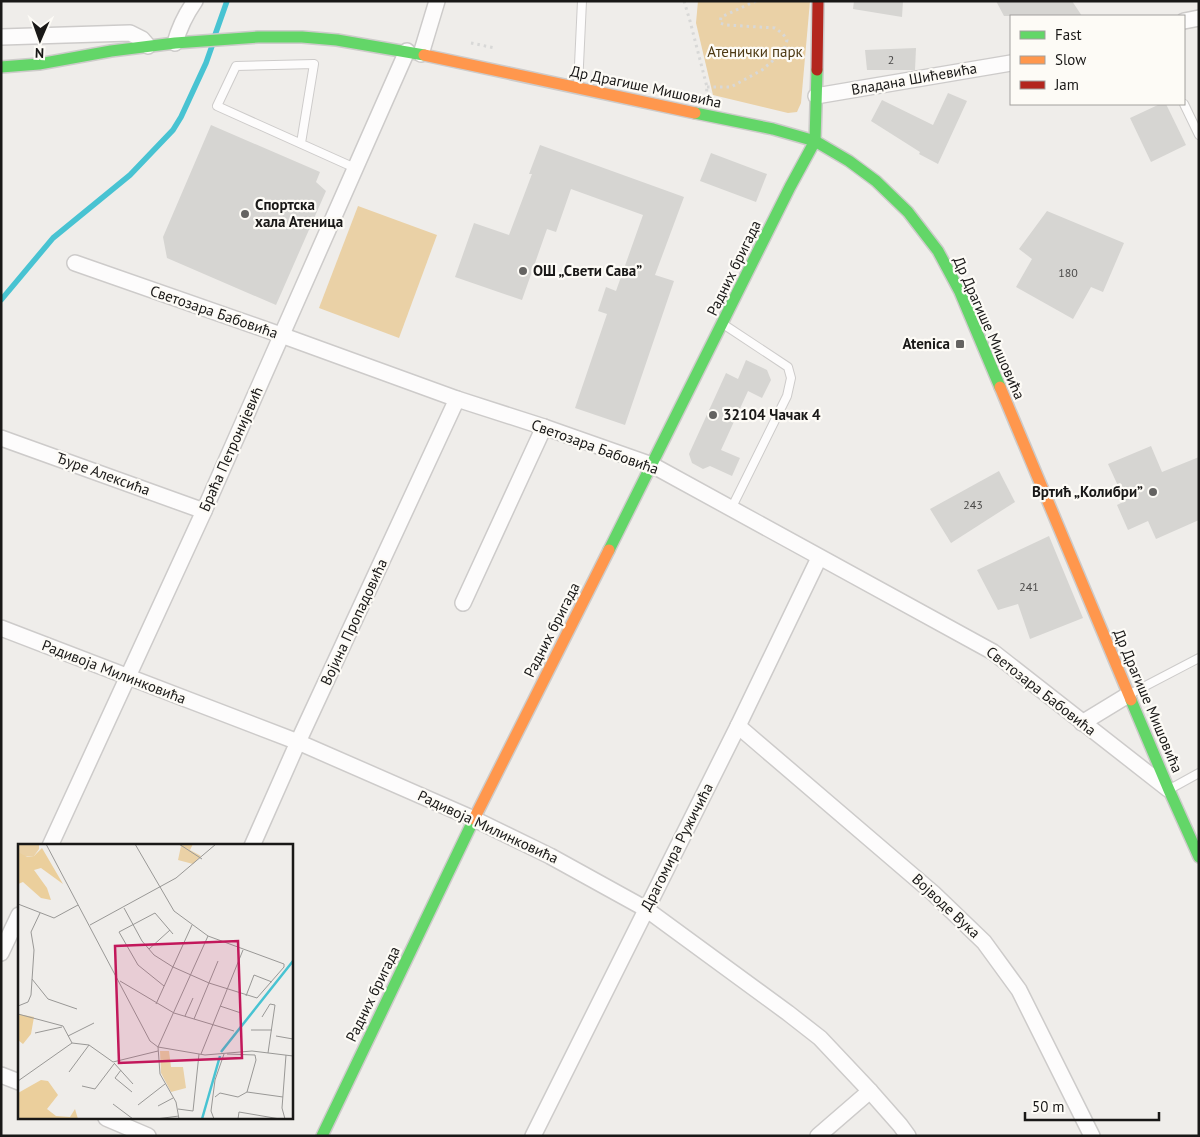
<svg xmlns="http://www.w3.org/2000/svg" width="1200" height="1137" font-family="'PT Sans',sans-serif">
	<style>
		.green { fill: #ead1a6 }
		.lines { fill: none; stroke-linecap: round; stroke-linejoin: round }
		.stream { stroke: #48c3d2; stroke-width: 5.5 }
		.building { fill: #d6d5d2 }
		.lane-casing { stroke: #cdcbca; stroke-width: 10 }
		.street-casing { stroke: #cdcbca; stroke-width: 18 }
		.fast-casing { stroke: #cdcbca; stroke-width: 14 }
		.slow-casing { stroke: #cdcbca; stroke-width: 14 }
		.jam-casing { stroke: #cdcbca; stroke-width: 14 }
		.path { stroke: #d8d8d7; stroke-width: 3; stroke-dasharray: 2.5 4; stroke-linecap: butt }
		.lane { stroke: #fdfcfc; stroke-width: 8 }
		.street { stroke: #fdfcfc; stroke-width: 15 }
		.fast { stroke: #63d668; stroke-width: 11 }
		.slow { stroke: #ff974d; stroke-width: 11 }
		.jam { stroke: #b3261e; stroke-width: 11 }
		.poi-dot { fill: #646361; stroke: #fdfbf6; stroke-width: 2 }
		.labels { text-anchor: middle; stroke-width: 4.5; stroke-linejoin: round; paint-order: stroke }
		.number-label { font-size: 12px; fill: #494847 }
		.park-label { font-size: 15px; fill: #4c3812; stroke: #fdfbf6 }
		.street-label { font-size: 15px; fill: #191817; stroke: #fdfbf6 }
		.poi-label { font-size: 15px; font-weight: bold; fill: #191817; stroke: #fdfbf6; text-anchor: start }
		.inset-river { fill: none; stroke: #48c3d2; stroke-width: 2.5 }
		.inset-road { fill: none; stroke: #999896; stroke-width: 1 }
		.view { fill: #c2185b; fill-opacity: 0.15; stroke: #c2185b; stroke-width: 2.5 }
		.inset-edge { fill: none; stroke: #191817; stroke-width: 2.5 }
	</style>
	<rect width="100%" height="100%" fill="#efedea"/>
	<g class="green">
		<path d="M698,1H810L801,103L797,112L788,113L713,95L696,23Z"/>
		<path d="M358,206L437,235L399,338L319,308Z"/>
	</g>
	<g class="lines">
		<g class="stream">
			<path d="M215,35L227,1"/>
			<path d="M1,300L53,238L130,175L173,130L181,117L206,63L212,46"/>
		</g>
	</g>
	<g class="building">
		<path d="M854,1H903L902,17L853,9Z"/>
		<path d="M996,1H1072L1082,16H1004Z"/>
		<path d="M916,48L915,70H867L865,50Z"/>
		<path d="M948,93L967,101L938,164L919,154L920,152L871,121L882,100L933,125Z"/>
		<path d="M1160,104H1166L1186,145L1151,162L1130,118Z"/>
		<path d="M211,125L320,172L316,182L326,191L276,305L167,258L163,237Z"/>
		<path d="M540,145L684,197L655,275L674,281L625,425L575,408L607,314L598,311L606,287L616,291L643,215L571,189L556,232L547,229L522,300L455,277L474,223L509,235L532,174H529Z"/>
		<path d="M711,153L767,174L756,202L700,181Z"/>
		<path d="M1047,211L1124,243L1103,292L1091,287L1073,319L1016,287L1032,259L1019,249Z"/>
		<path d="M746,360L767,370L771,380L762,398L748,391L721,450L740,458L732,476L710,466L703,469L692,463L689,454L726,373L738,379Z"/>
		<path d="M1151,446L1162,472L1199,457V520L1156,539L1148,521L1128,530L1117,505L1125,501L1108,464Z"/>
		<path d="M999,471L1015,502L951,543L930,509Z"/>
		<path d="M1049,536L1083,618L1030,639L1018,604L998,610L977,570Z"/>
	</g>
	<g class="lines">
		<defs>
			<g id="lane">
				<path d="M578,86L582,1"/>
				<path d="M1184,104L1199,135"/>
				<path d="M301,143L314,64L236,66L217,106L355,168"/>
				<path d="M723,324L788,367L791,378L787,396L731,509"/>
				<path d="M1130,694L1199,658"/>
				<path d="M1170,789L1199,773"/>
			</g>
			<g id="street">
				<path d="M1184,21L1199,18"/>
				<path d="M1,37L130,33L142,39L148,46"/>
				<path d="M175,43C179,28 186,14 195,1"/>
				<path d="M421,54L437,1"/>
				<path d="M816,96L1011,63"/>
				<path d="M75,263L281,335L457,399L544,427L652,465L993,652L1168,789"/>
				<path d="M1,438L204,511"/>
				<path d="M463,603L544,427"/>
				<path d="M1,628L298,742L474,819L550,856L646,909L788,1013L820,1038L870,1091L900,1125L908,1136"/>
				<path d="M1082,723L1128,695"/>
				<path d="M738,726L933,893L984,942L1019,990L1092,1136"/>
				<path d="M50,846L204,511L407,51"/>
				<path d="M252,846L298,742L457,399"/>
				<path d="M1,953L19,915"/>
				<path d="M1,1075L19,1082"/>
				<path d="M106,1118L148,1136"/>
				<path d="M533,1136L738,726L819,558"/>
				<path d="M818,1136L870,1091"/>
			</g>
			<g id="fast">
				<path d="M1,67L39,64L111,51L175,43L258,37H302L337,40L424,55"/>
				<path d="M695,113L773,129L815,141L849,161L876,181L908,212L938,251L960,292L1000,387"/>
				<path d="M609,550L790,187L815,141L817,70"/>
				<path d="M1131,700L1169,790L1199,857"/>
				<path d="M322,1136L474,819"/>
			</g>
			<g id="slow">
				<path d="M424,55L695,113"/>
				<path d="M1000,387L1131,700"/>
				<path d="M474,819L609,550"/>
			</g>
			<path id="jam" d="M817,70L818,1"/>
		</defs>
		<use href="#lane" class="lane-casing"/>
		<use href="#street" class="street-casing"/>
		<use href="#fast" class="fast-casing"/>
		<use href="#slow" class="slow-casing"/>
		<use href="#jam" class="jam-casing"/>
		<g class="path">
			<path d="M684,1L690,21L707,87L706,98"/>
			<path d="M471,43L495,48"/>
			<path d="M707,87H731L762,70L784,51L787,40L783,34L775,28L726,25L720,23L721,17L756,1"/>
		</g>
		<use href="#lane" class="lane"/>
		<use href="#street" class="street"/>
		<use href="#fast" class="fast"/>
		<use href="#slow" class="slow"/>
		<use href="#jam" class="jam"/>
	</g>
	<g class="poi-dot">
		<circle cx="245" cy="214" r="5"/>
		<circle cx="523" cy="271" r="5"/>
		<rect x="955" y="339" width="10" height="10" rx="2.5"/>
		<circle cx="713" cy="415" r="5"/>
		<circle cx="1153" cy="492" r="5"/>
	</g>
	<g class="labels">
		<g class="number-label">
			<text x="891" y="64">2</text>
			<text x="1068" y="277">180</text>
			<text x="973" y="509">243</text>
			<text x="1029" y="591">241</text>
		</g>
		<g class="park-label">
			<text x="755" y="57">Атенички парк</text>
		</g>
		<g class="street-label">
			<text transform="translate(914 79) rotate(-10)" y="5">Владана Шићевића</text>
			<text transform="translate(646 87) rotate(12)" y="5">Др Драгише Мишовића</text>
			<text transform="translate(734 268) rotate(-64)" y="5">Радних бригада</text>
			<text transform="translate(214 312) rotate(19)" y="5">Светозара Бабовића</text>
			<text transform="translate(989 328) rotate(66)" y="5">Др Драгише Мишовића</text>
			<text transform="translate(595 447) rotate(20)" y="5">Светозара Бабовића</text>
			<text transform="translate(231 449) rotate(-66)" y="5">Браћа Петронијевић</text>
			<text transform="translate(103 474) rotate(20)" y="5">Ђуре Алексића</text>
			<text transform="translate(354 622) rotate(-65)" y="5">Војина Пропадовића</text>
			<text transform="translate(552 630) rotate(-63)" y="5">Радних бригада</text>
			<text transform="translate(114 672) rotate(21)" y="5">Радивоја Милинковића</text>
			<text transform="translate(1041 691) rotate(38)" y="5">Светозара Бабовића</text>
			<text transform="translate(1148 701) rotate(67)" y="5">Др Драгише Мишовића</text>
			<text transform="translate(488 827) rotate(25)" y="5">Радивоја Милинковића</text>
			<text transform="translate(677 847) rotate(-63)" y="5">Драгомира Ружичића</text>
			<text transform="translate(946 906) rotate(43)" y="5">Војводе Вука</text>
			<text transform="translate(373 994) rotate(-64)" y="5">Радних бригада</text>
		</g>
		<g class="poi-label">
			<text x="255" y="210">Спортска<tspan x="255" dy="17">хала Атеница</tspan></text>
			<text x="533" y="276">ОШ „Свети Сава”</text>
			<text x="950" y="349" text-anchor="end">Atenica</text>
			<text x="723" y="420">32104 Чачак 4</text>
			<text x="1143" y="497" text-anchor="end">Вртић „Колибри”</text>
		</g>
	</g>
	<g transform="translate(18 844)">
		<rect width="275" height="275" fill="#efedea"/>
		<path d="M0,0H21V5L16,12L4,13L0,8ZM160,0H175L172,6L183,12L175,20L160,16L163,2ZM142,207H151L153,223H165L168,244L153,248L143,229Z" fill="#ead1a6"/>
		<path d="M24,4L45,40L23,24L16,26L29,44L33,56L23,54L5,38L0,40V8L9,13L16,12ZM0,170L16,173L13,190L5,200L0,196ZM23,236L30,237L40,251L29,265L38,272L52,273L57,265L60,275H0V249Z" fill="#ebcf9c"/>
		<path class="inset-river" d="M203,208L275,117M184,275L202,212"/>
		<path class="inset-road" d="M28,0L132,197L140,203L187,211L234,207L275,212M161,0L184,15M0,60L36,74L60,61M106,64L124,97L136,111L155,123L191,139L239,154L266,123V120L190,92L156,67L117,0M72,81L158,34L198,0M131,105L152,86M14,135L30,155L59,165M102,137L156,169L216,187M146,142L120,121L101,88L137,69L155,90M228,152L236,131L254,138M138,160L174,81M0,162L10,158L13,151L16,106L13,88L22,69M202,162L223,169M0,170L45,182L54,199M167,172L175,154M244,173L252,160L257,161L250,209M176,175L200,117M233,186H254M17,189L44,183M50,192L76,179M258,192L275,195M183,210L225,106M209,210L237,211L238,216L229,248M96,219L115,240M103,226L97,234L114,248M51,228L71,201M0,237L54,199L71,201L95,218L140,207M64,242L77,245L96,220M197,253L202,249L220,253L229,248L265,253M95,260L115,275M120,261L147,240M140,262L155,254M160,265L175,267L181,210M138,275L161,272M161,275L158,258L142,230L140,203L190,92M196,275L193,267L197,236L206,210M220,275L221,268L262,275M267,275L264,264L268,211"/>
		<path class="view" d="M220,97L224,214L101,219L97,102Z"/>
		<rect width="275" height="275" class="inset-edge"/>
	</g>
	<rect width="1200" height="1137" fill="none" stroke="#191817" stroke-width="5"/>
	<rect x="1010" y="15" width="175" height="90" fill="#fdfbf6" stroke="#a2a09d"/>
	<rect x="1020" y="31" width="25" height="8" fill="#63d668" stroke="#a2a09d"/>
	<text x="1055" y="40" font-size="15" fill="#191817">Fast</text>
	<rect x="1020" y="56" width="25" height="8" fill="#ff974d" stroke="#a2a09d"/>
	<text x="1055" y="65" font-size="15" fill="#191817">Slow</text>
	<rect x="1020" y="81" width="25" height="8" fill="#b3261e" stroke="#a2a09d"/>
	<text x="1055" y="90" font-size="15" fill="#191817">Jam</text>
	<g transform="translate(40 40) rotate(182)" stroke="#fdfbf6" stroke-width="4" paint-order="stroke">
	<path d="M0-4L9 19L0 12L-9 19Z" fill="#191817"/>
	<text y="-8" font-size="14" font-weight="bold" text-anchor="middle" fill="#191817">N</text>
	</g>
	<path d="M1025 1112v8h134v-8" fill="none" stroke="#191817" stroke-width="2.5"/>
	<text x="1032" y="1112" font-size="15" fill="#191817" stroke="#fdfbf6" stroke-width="4" paint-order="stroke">50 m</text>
</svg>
